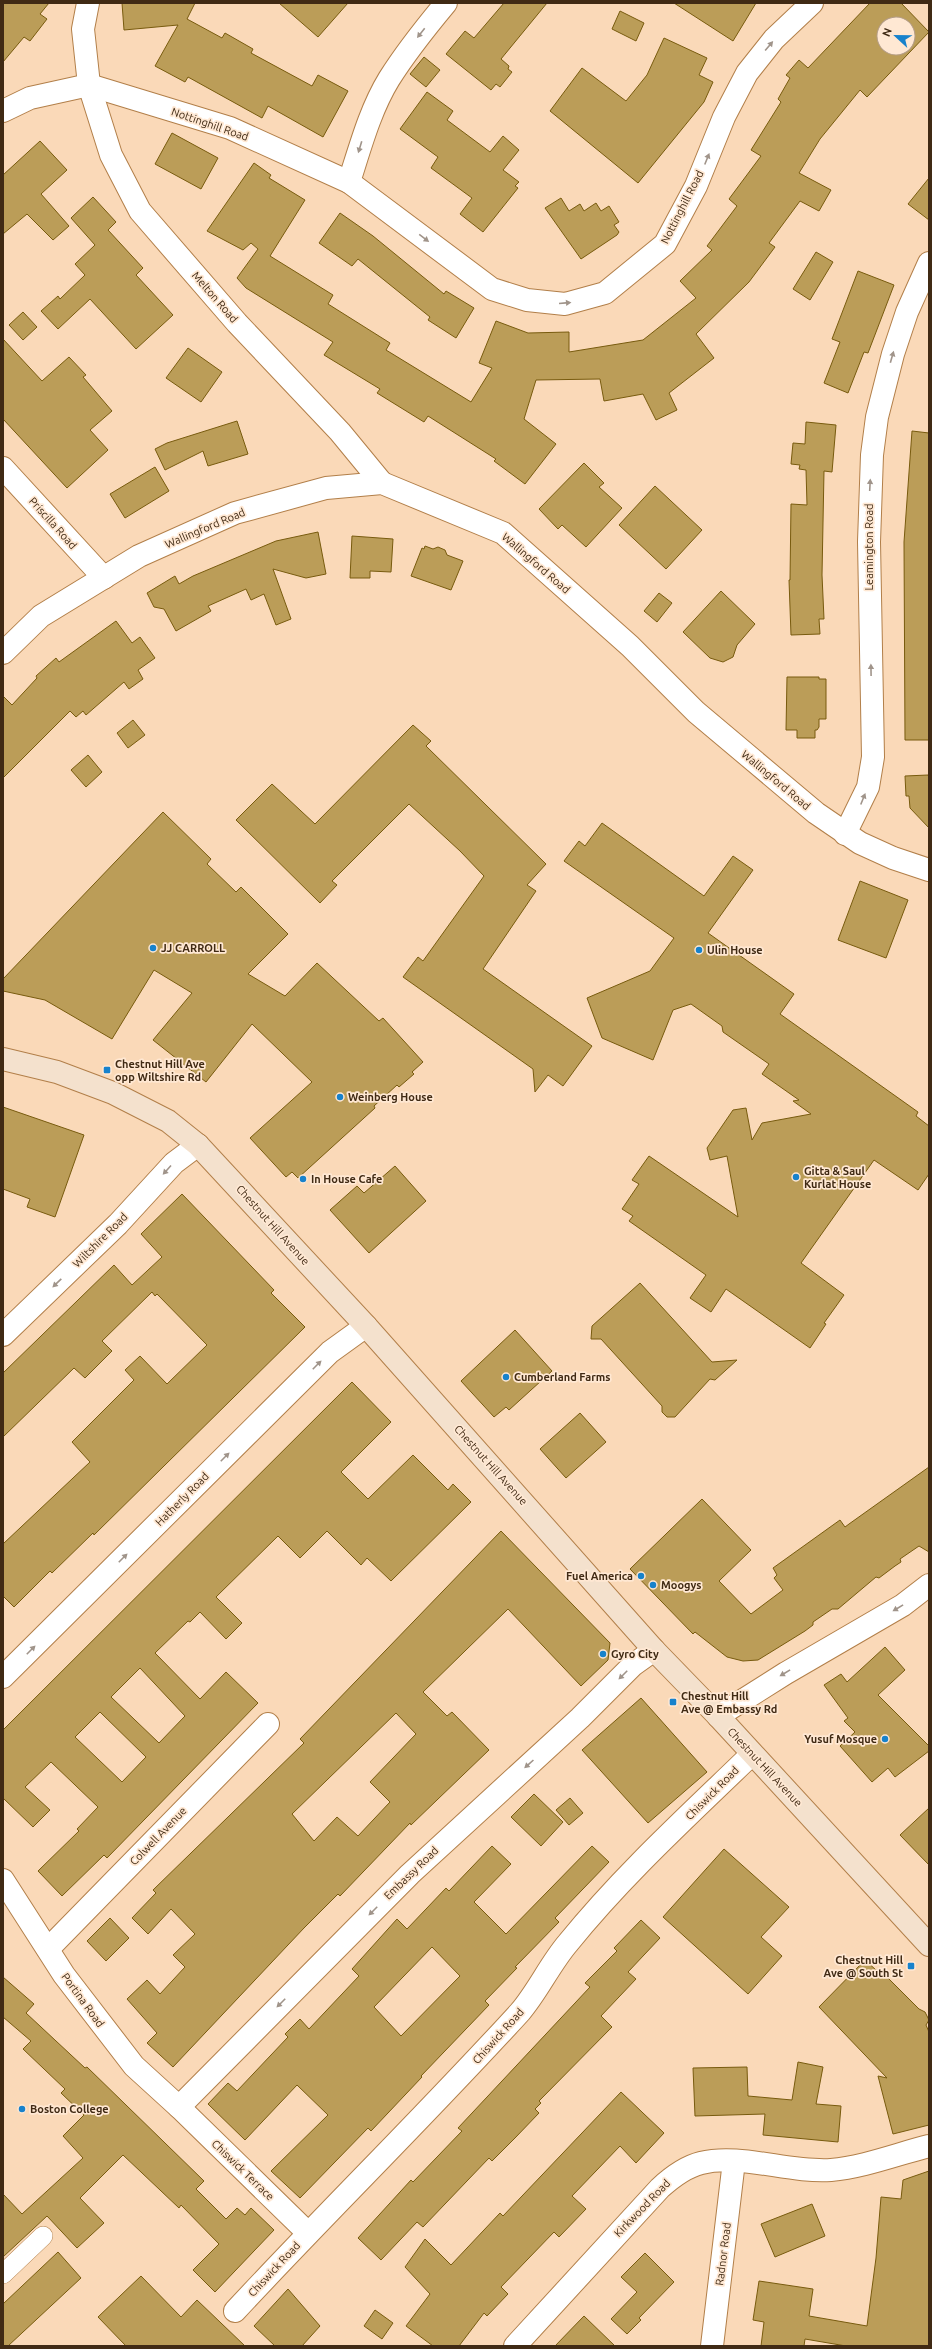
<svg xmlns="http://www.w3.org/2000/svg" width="932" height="2349" font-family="Ubuntu,sans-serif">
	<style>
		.building { fill: #bb9d58; stroke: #785b0e; fill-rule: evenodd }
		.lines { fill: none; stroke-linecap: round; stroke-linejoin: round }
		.pedestrian-casing { stroke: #b27f49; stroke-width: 20 }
		.minor-casing { stroke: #b27f49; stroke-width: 24 }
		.secondary-casing { stroke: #b27f49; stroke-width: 24 }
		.pedestrian { stroke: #fff; stroke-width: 19 }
		.minor { stroke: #fff; stroke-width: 22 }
		.secondary { stroke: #f4e1cd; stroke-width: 22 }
		.oneway { fill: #a0948a }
		.poi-dot { fill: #1782cc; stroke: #ffe8d3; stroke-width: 1.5 }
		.labels { text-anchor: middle; stroke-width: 3.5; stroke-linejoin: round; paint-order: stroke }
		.street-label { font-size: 11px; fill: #402a14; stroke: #ffe8d3 }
		.poi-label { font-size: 11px; font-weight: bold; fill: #402a14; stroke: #ffe8d3; text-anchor: start }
	</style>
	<rect width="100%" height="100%" fill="#fad9b8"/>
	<g class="building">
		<path d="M3,3H49L40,14L47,19L30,41L24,37L3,62Z"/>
		<path d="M122,3H195L187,19L222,38L225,33L253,49L251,53L312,86L318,75L348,91L323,137L268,106L262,118L188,77L185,82L155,66L178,25L124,30Z"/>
		<path d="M279,3H348L318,37Z"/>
		<path d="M504,3H547L501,59L509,66L508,69L512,72L500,87L496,84L491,90L446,54L465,31L474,38Z"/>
		<path d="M674,3H756L733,41Z"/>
		<path d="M870,3H901L929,32L867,97L860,90L820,139L799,173L831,190L819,211L800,201L769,243L775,247L749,282L696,334L714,358L669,393L677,410L656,420L643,394L604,401L600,379L536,380L524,419L556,444L525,484L494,461L496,459L428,416L424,422L377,393L380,389L324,355L333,342L246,288L237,278L258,249L251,243L243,250L207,231L254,163L271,175L269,178L305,200L270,256L333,295L328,304L390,343L386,350L471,402L492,368L479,363L496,321L528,333L569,332V352L643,340L696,298L680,281L712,250L707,246L737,206L729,199L761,156L751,150L781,102L778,99L790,78L786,75L799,60L808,68ZM884,24H908V48H884Z"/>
		<path d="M620,11L644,23L636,41L612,29Z"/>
		<path d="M664,38L707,58L699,75L713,82L704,102L638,183L550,111L582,68L626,101L647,75Z"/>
		<path d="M424,57L440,70L426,87L410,74Z"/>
		<path d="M427,92L453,111L447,120L490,152L503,136L519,150L503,170L519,182L515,186L518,188L483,232L460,214L472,198L431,168L438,157L400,129Z"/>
		<path d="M172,133L218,158L201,189L155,164Z"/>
		<path d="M40,141L67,170L41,194L69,226L53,240L27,214L3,234V175Z"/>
		<path d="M929,178V220L908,204Z"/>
		<path d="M93,197L116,222L108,230L143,268L136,275L173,315L136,349L90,299L58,329L41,311L58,296L60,299L85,275L75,264L95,245L71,218Z"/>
		<path d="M561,198L569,211L580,204L584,211L596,203L601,211L609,206L619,222L614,225L619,232L617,235L581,259L545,208Z"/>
		<path d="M340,213L373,236L444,294L446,291L474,308L456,338L428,320L430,317L358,259L352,266L319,243Z"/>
		<path d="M816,252L833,262L810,300L793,289Z"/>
		<path d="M858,271L894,285L868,353L864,352L848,393L824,383L840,342L832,339Z"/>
		<path d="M23,312L37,327L23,340L9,325Z"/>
		<path d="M3,339L42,381L69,357L86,375L83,377L112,411L90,430L108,450L67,488L3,419Z"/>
		<path d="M188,348L222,372L201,402L166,378Z"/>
		<path d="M237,421L248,454L208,466L203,451L165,470L155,449L167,443Z"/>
		<path d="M806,422L836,425L832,472L824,471L822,575L824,619H819L820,634L791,635L789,580H790L791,504L807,505L806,470L799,469L800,465L791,464L793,443L805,444Z"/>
		<path d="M912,431L929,433V740H905L904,542Z"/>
		<path d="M584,463L604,483L599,487L622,508L586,547L562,525L558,529L539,509Z"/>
		<path d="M155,467L169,491L125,518L110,494Z"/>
		<path d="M655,486L702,530L666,569L619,525Z"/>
		<path d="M318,532L326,574L306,578L273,569L291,619L276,625L264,594L251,600L246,589L208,606L211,611L176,631L164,609L154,607L147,593L175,576L179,584L193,576L276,541Z"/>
		<path d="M352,536L393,539L391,572L370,571V578H350Z"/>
		<path d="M425,546L433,549L438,547L445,550L447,555L463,561L451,590L411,576L422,548L424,549Z"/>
		<path d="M721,591L755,624L737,645L733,657L723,662L710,658L683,632Z"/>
		<path d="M659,593L672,603L657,622L644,611Z"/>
		<path d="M116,621L132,643L140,637L155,658L138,670L143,679L129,689L124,682L86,715L83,711L76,717L70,711L3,778V696L12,705L37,678L36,676L56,658L59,662Z"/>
		<path d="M787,677H819V679H826V719H819V727L817,730H815V738H797V730H786Z"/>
		<path d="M133,720L145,735L128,748L117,733Z"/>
		<path d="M413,725L431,741L426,746L546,864L527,885L536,891L483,969L592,1046L563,1086L548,1075L535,1092L533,1069L403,977L418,957L423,961L484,876L460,851L409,804L332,881L337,885L320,903L236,820L272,784L315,824Z"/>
		<path d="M88,755L102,772L86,787L71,770Z"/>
		<path d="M928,775L929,777V828L910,808L909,796H906L905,776Z"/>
		<path d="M163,812L211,859L207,864L236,892L241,887L288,934L248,974L285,996L317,963L379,1021L383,1018L423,1062L412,1072L414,1074L399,1087L397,1085L374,1106L375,1108L298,1178L292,1172L286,1177L250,1138L312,1082L252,1024L206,1082L153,1040L192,993L154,970L112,1039L45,1000L3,991V979Z"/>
		<path d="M602,823L704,896L733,856L753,870L708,933L794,994L780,1014L918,1112L916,1116L929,1126V1174L918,1190L874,1160L801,1263L844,1295L824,1323L826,1324L810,1348L726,1289L711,1312L690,1298L706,1275L629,1221L633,1216L622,1209L639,1184L632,1180L649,1156L738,1217L727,1156L710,1160L707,1148L733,1110L746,1108L752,1140L762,1123L811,1114L793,1101L799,1100L762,1074L769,1064L723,1032L722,1026L691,1004L673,1010L653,1060L602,1038L587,998L650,971L674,938L564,861L579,841L585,846Z"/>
		<path d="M860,881L908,900L886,958L838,940Z"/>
		<path d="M3,1107L84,1135L55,1217L27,1207L30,1199L3,1189Z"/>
		<path d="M395,1166L426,1201L369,1253L330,1210L357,1186L364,1193Z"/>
		<path d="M182,1194L274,1290L271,1293L305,1327L94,1535L93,1533L52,1573L50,1571L14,1607L3,1596V1544L90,1462L72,1442L134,1380L125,1370L140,1356L167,1384L207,1345L157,1294L155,1296L152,1292L102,1341L112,1351L85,1378L74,1368L3,1437V1373L114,1265L132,1285L162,1257L141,1234Z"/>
		<path d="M640,1283L712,1362L737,1360L715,1380L710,1379L675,1417H667L662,1412V1406L601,1339H591L592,1326Z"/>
		<path d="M515,1330L552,1371L509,1410L506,1407L494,1417L461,1381Z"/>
		<path d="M352,1382L391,1422L341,1472L368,1499L413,1455L448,1490L453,1484L471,1502L391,1581L367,1558L361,1565L327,1531L300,1558L278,1536L216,1597L242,1623L226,1639L200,1612L190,1622L188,1621L155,1653L200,1699L226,1672L258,1703L107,1858L104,1855L62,1896L38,1871L79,1831L77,1829L98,1807L51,1762L25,1787L50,1810L33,1827L3,1798V1730ZM140,1668L185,1716L159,1743L111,1697ZM100,1712L146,1757L122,1782L75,1737Z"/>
		<path d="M580,1413L606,1442L566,1478L540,1449Z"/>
		<path d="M929,1467V1552L919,1546L900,1559L901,1562L895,1566L879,1578L876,1577L838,1609H832L813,1622V1625L805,1631L758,1660L743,1661L727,1657L695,1632L693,1634L630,1569L702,1499L751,1550L719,1581L751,1614L783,1590L774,1578L777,1575L773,1568L840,1520L845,1527L849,1524Z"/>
		<path d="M501,1531L610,1643L608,1660L581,1686L508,1609L423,1692L447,1716L452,1712L489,1750L411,1825L410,1823L340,1896L338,1894L304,1928L173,2067L147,2043L157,2033L127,1999L147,1980L160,1994L185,1967L173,1955L195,1934L171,1909L148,1934L132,1918L156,1893L153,1890L304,1743L300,1739ZM396,1713L416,1734L370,1782L390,1802L358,1836L337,1817L314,1841L292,1814Z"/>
		<path d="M885,1647L905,1670L878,1695L929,1746V1751L895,1777L888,1768L872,1782L840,1746L855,1732L844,1721L848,1718L824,1685L841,1674L847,1682Z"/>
		<path d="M641,1698L707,1772L648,1823L582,1750Z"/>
		<path d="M534,1794L563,1822L541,1846L511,1817Z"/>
		<path d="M570,1798L583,1813L569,1825L556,1810Z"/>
		<path d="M929,1808V1865L900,1835Z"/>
		<path d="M492,1846L511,1864L474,1902L506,1934L592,1846L609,1862L555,1918L559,1922L515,1967L517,1968L485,2001L489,2005L421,2076L422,2077L371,2131L368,2128L300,2198L271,2171L328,2115L297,2085L245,2140L208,2104L228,2083L237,2091L288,2037L285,2034L300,2019L309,2029L359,1976L352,1969L397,1919L407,1929L446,1888L449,1891ZM432,1947L460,1976L401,2036L374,2007Z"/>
		<path d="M724,1849L789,1907L761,1937L782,1956L748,1994L663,1917Z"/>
		<path d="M110,1918L129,1938L106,1961L87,1941Z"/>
		<path d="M641,1920L660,1938L628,1972L636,1979L601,2016L612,2027L539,2101L541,2103L535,2109L539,2113L515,2138L492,2161L489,2158L423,2227L417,2222L381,2260L358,2238L411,2180L413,2182L462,2131L458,2128L590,1987L585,1983L617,1951L614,1948Z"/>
		<path d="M865,1960L876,1970H880L919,2009L925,2012L929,2020L926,2025L929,2032V2125L893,2134L878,2076L887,2078L819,2007Z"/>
		<path d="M3,1977L34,2004L26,2013L85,2068L87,2067L204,2181L196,2189L226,2219L237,2208L245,2215L251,2208L274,2230L215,2292L193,2270L219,2244L181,2205L179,2208L123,2155L80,2198L104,2223L77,2248L47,2216L3,2257V2194L22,2214L83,2158L63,2136L84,2115L61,2093L65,2089L23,2049L31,2041L3,2017Z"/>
		<path d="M798,2062L823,2067L816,2104L841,2106L838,2142L763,2135L765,2114L695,2116L693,2068L747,2067L748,2096L792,2100Z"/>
		<path d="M621,2092L664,2133L636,2163L620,2146L572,2196L586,2209L559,2237L554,2232L501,2287L508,2294L487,2316L484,2313L459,2346H433L406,2326L430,2294L405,2267L425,2239L451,2265L500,2213L503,2216Z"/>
		<path d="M929,2171V2346H846L805,2339L804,2346H761L764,2322L753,2320L759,2281L813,2289L809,2316L867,2326L876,2258L881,2197L901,2199L903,2180Z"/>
		<path d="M812,2204L825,2236L775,2257L761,2224Z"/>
		<path d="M58,2252L81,2278L8,2346H3V2304Z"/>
		<path d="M645,2253L674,2282L639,2318L641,2320L627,2334L611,2319L637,2292L621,2277Z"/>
		<path d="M141,2276L181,2317L197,2300L245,2346H126L98,2317Z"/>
		<path d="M288,2289L320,2326L302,2346H275L254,2326Z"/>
		<path d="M375,2310L393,2323L382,2339L364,2326Z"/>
		<path d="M584,2316L615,2346H555Z"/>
	</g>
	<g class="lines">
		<defs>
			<path id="pedestrian" d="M3,2274L43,2236"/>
			<g id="minor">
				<path d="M88,3L83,29L89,85L111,155L140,211L237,323L340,432L382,483"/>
				<path d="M446,3C426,27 406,52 389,79C370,110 360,148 349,182L492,289L527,300L565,304L605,293L665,244L696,186L724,117L747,73L774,39L812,3"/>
				<path d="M3,111L30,98L89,85L230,128L349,182"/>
				<path d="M3,468L104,578"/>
				<path d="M3,653L41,616L139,556L235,513L326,488L382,483L503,533L630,646L696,712L816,813L860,843L893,858L929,870"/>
				<path d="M845,834L868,787L873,757L869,542L872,455L877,417L893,354L907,312L929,263"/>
				<path d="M3,1335L118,1224L174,1163L198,1145"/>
				<path d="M3,1677L330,1352L366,1326"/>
				<path d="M718,1716L786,1673L903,1605L929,1585"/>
				<path d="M3,1880L64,1975L134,2066L179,2107L308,2233"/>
				<path d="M48,1949L268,1724"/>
				<path d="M179,2107L410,1874L580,1718L633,1665L654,1650"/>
				<path d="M235,2311C329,2210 427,2114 520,2012C538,1991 550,1964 568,1943C623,1875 689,1815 752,1754"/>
				<path d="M515,2346L660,2188C672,2177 685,2167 701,2163C740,2153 789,2173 831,2170C864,2167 897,2154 929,2146"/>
				<path d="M712,2346L734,2161"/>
			</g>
			<path id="secondary" d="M3,1059L57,1072L113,1093L168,1121L198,1145L366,1326L654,1650L718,1716L929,1945"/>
		</defs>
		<use href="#pedestrian" class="pedestrian-casing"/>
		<use href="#minor" class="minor-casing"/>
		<use href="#secondary" class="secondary-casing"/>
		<use href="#pedestrian" class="pedestrian"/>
		<use href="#minor" class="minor"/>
		<use href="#secondary" class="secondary"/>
	</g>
	<defs><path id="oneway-solid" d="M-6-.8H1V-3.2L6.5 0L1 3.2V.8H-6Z"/></defs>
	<g class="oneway">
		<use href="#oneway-solid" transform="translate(421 33) rotate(128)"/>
		<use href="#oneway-solid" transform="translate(769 46) rotate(-50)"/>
		<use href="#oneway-solid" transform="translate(360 147) rotate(107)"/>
		<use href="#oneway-solid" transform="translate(707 159) rotate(-68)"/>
		<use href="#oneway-solid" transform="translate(424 238) rotate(37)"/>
		<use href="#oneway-solid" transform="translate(565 303) rotate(-5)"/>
		<use href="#oneway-solid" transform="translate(892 357) rotate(-74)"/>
		<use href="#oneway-solid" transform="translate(870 485) rotate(-87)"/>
		<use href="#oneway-solid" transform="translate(871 670) rotate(-91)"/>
		<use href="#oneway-solid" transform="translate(863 799) rotate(-68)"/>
		<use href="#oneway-solid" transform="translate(167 1170) rotate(132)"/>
		<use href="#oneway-solid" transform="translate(57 1283) rotate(136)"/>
		<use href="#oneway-solid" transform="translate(317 1365) rotate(-45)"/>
		<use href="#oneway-solid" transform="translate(225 1457) rotate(-45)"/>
		<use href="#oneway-solid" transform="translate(123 1558) rotate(-45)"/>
		<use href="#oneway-solid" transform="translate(898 1608) rotate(149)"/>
		<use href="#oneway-solid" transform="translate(31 1650) rotate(-45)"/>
		<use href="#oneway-solid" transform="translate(785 1673) rotate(149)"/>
		<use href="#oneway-solid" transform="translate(623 1675) rotate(135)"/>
		<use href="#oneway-solid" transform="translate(529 1764) rotate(138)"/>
		<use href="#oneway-solid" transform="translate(373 1911) rotate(135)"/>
		<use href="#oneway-solid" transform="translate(281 2003) rotate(135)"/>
	</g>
	<g class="poi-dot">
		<circle cx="153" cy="948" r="4"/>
		<circle cx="699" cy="950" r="4"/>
		<rect x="103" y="1066" width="8" height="8" rx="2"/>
		<circle cx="340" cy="1097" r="4"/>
		<circle cx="796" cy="1177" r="4"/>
		<circle cx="303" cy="1179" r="4"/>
		<circle cx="506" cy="1377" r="4"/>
		<circle cx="641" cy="1576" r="4"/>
		<circle cx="653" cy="1585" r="4"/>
		<circle cx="603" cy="1654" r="4"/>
		<rect x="669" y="1698" width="8" height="8" rx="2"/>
		<circle cx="885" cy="1739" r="4"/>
		<rect x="907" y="1962" width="8" height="8" rx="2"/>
		<circle cx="22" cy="2109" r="4"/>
	</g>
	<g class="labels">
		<g class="street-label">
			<text transform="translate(210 124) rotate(19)" y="4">Nottinghill Road</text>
			<text transform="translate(682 207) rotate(-63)" y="4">Nottinghill Road</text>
			<text transform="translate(215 297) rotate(49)" y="4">Melton Road</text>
			<text transform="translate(53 523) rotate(48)" y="4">Priscilla Road</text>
			<text transform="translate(205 528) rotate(-23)" y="4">Wallingford Road</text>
			<text transform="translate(869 547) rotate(-90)" y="4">Leamington Road</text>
			<text transform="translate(536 563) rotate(41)" y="4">Wallingford Road</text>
			<text transform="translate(776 780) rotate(40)" y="4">Wallingford Road</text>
			<text transform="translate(273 1225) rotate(48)" y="4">Chestnut Hill Avenue</text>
			<text transform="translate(100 1240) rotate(-45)" y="4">Wiltshire Road</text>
			<text transform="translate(491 1465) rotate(48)" y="4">Chestnut Hill Avenue</text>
			<text transform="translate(182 1499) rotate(-45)" y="4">Hatherly Road</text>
			<text transform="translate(765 1767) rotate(47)" y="4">Chestnut Hill Avenue</text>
			<text transform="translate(712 1793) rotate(-45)" y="4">Chiswick Road</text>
			<text transform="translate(158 1836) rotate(-46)" y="4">Colwell Avenue</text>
			<text transform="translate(411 1873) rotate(-44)" y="4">Embassy Road</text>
			<text transform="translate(83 2000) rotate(54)" y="4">Portina Road</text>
			<text transform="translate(498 2036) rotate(-48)" y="4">Chiswick Road</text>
			<text transform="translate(243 2170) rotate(44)" y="4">Chiswick Terrace</text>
			<text transform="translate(642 2208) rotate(-46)" y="4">Kirkwood Road</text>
			<text transform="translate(723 2254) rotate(-83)" y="4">Radnor Road</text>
			<text transform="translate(274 2269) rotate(-47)" y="4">Chiswick Road</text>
		</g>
		<g class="poi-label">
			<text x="161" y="952">JJ CARROLL</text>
			<text x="707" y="954">Ulin House</text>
			<text x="115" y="1068">Chestnut Hill Ave<tspan x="115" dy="13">opp Wiltshire Rd</tspan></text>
			<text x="348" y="1101">Weinberg House</text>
			<text x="804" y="1175">Gitta &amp; Saul<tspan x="804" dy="13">Kurlat House</tspan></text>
			<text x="311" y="1183">In House Cafe</text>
			<text x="514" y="1381">Cumberland Farms</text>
			<text x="633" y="1580" text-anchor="end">Fuel America</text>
			<text x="661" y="1589">Moogys</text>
			<text x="611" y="1658">Gyro City</text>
			<text x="681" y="1700">Chestnut Hill<tspan x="681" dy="13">Ave @ Embassy Rd</tspan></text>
			<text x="877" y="1743" text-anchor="end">Yusuf Mosque</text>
			<text x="903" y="1964" text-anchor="end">Chestnut Hill<tspan x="903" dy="13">Ave @ South St</tspan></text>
			<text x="30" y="2113">Boston College</text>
		</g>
	</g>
	<rect width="932" height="2349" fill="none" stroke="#402a14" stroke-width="8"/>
	<g transform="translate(896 36) rotate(292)"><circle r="19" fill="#ffe8d3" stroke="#b39c87"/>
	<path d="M0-3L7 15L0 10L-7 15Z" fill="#1782cc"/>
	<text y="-6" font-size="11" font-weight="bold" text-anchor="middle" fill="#402a14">N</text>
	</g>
</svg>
